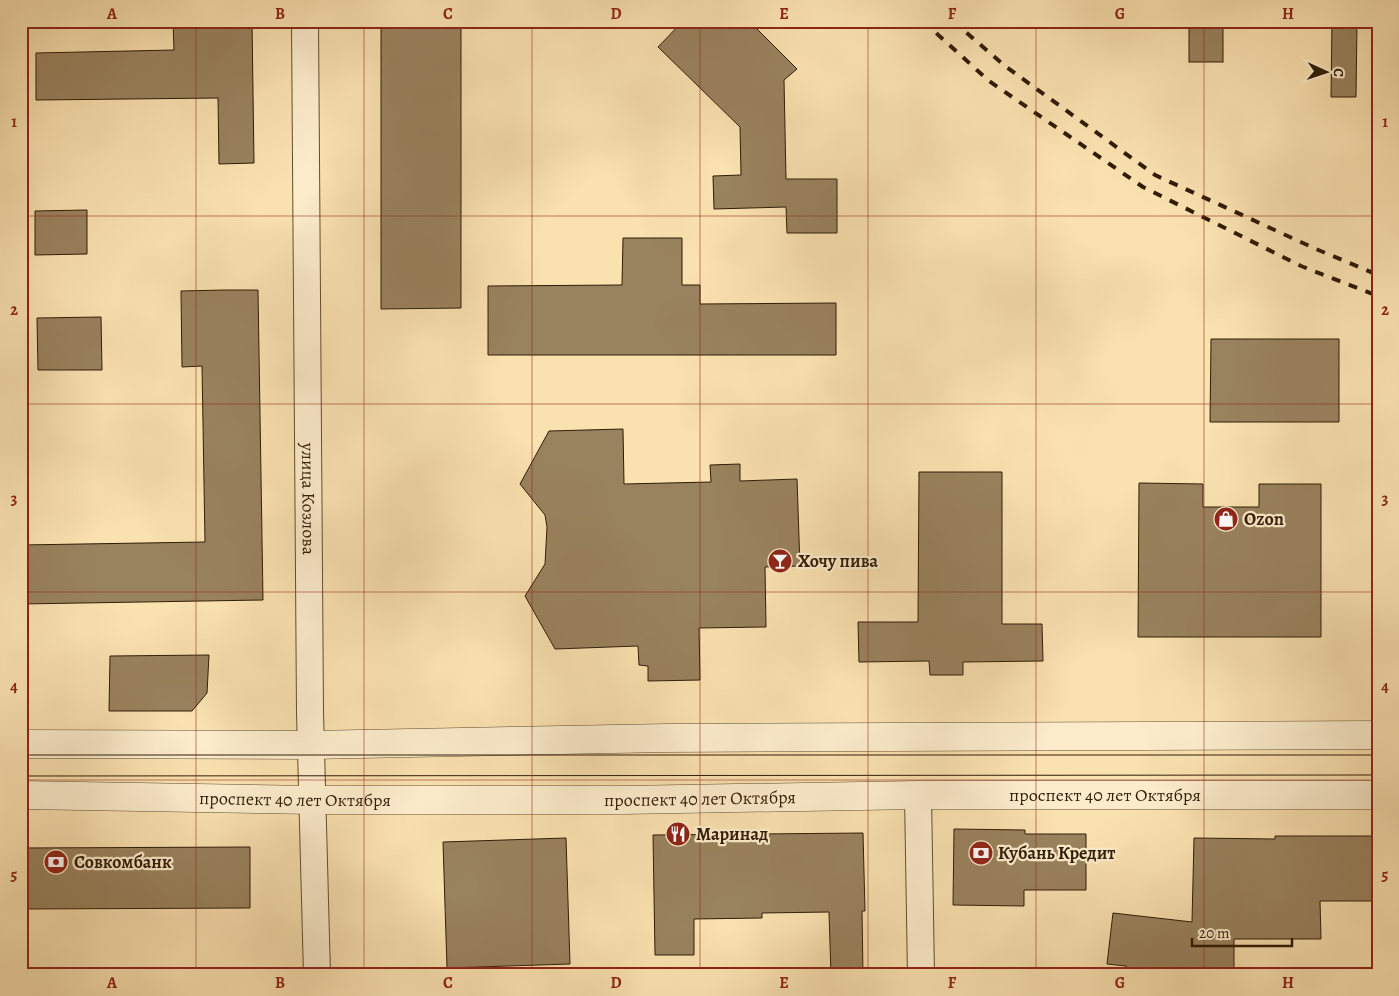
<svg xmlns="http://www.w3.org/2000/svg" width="1399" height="996" font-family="Alegreya,serif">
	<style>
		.building { fill: #99825e; stroke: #301c06 }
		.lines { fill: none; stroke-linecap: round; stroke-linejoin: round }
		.minor-casing { stroke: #624d30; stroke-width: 28 }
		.tertiary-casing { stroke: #624d30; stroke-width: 29 }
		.minor { stroke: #fceccc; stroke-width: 26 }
		.tertiary { stroke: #fceccc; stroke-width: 28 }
		.tram { stroke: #301c06; stroke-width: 1 }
		.rail { stroke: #301c06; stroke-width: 4; stroke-dasharray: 9 9; stroke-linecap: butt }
		.grid { fill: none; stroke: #8f2418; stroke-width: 1; stroke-opacity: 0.55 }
		.labels { text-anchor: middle; stroke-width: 4.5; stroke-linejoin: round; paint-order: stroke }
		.street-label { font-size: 18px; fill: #301c06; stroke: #fceccc }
		.poi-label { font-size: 18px; font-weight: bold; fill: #301c06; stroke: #fceccc; text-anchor: start }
		.neatline { fill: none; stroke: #8f2418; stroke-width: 2 }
		.grid-label { font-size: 16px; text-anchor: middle; font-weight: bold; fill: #8f2418 }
	</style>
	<rect width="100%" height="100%" fill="#fae1b0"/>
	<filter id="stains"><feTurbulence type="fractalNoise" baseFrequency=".004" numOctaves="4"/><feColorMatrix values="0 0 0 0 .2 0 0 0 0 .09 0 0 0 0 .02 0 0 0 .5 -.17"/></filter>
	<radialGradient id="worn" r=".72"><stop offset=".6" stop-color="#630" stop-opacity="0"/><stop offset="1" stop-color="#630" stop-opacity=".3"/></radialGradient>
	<g class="building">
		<path d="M173,21H252L254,163L219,164L218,98L36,100V53L174,50Z"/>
		<path d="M381,21H461V308L381,309Z"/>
		<path d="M683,21H749L797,69L784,80L786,179H837V233H787L786,207L714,209L713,176L741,175L740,127L658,47Z"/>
		<rect x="1189" y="21" width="34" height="41"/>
		<path d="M1332,21H1357L1356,97H1331Z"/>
		<path d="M87,210V254L35,255V211Z"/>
		<path d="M623,238H682V285H700V304L836,303V355H488V286L622,285Z"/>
		<path d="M224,290H258L263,600L21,604V545L205,542L202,366L182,367L181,291Z"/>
		<path d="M101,317L102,370H38L37,318Z"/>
		<path d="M1211,339H1339V422H1210Z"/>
		<path d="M623,429L624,484L711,482L710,465L740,464V481L797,479L800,566L765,567L766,627L699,628L700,680L648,681V666L639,665L638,646L555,649L525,596L545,564L547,527L545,515L520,484L549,431Z"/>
		<path d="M919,472H1002V624H1042L1043,661L963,662V675H930L929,661L859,662L858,622H918Z"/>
		<path d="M1139,483L1203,484V507H1259V484H1321V637H1138Z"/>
		<path d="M209,655L207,693L192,711H109L110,656Z"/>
		<path d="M954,829L1025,830V834H1086V890H1024V906L953,905Z"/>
		<path d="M863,833L865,911H862L863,975H831L829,912L762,913V918L694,919V955H655L653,835Z"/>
		<path d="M1275,836H1378V901H1320L1321,939H1234V975H1125L1126,966L1107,964L1113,913L1192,922L1194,838L1275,839Z"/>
		<path d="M566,838L570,964L447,968L443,842Z"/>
		<path d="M250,847V908L21,909V848Z"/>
	</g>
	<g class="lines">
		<defs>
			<g id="minor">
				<path id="s1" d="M305,21L310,712L317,975"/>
				<path d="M918,795L921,975"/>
			</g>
			<g id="tertiary">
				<path d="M21,744L310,745L667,738L1378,735"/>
				<path id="s2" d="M21,795L313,800H624L918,795H1378"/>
			</g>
		</defs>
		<use href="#minor" class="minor-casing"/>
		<use href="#tertiary" class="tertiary-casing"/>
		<use href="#minor" class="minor"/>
		<use href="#tertiary" class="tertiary"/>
		<g class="tram">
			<path d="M21,755H1378"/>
			<path d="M21,776L1378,775"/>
		</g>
		<g class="rail">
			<path d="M923,21L989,81L1143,187L1301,266L1378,296"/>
			<path d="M953,21L1005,66L1155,175L1316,249L1378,275"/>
		</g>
	</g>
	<path class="grid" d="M196,21V975M364,21V975M532,21V975M700,21V975M868,21V975M1036,21V975M1204,21V975M21,216H1378M21,404H1378M21,592H1378M21,780H1378"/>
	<defs>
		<symbol id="shop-disc" viewBox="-11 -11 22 22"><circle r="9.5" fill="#8f2418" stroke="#fceccc"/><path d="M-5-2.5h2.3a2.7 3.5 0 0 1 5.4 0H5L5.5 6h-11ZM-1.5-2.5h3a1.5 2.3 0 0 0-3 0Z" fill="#fff"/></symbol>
		<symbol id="bar-disc" viewBox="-11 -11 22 22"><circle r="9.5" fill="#8f2418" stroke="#fceccc"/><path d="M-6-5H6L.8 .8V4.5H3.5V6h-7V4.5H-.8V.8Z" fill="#fff"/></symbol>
		<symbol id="restaurant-disc" viewBox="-11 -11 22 22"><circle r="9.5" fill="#8f2418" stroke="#fceccc"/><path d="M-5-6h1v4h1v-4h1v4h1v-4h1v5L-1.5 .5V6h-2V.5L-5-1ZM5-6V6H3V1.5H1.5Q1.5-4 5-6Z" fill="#fff"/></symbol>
		<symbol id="bank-disc" viewBox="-11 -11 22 22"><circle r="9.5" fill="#8f2418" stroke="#fceccc"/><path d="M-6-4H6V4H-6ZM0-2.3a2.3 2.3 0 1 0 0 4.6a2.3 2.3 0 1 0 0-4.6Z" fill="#fff"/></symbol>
	</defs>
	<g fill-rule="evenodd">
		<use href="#shop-disc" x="1212" y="505" width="28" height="28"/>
		<use href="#bar-disc" x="766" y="547" width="28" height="28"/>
		<use href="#restaurant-disc" x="664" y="820" width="28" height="28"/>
		<use href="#bank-disc" x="967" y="839" width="28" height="28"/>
		<use href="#bank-disc" x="42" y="848" width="28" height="28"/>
	</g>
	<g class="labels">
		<g class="street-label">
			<text dy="6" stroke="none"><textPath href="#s1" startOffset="478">улица Козлова</textPath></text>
			<text dy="6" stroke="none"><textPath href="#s2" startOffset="1084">проспект 40 лет Октября</textPath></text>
			<text dy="6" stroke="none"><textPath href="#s2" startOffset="679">проспект 40 лет Октября</textPath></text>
			<text dy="6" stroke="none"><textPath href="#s2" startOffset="274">проспект 40 лет Октября</textPath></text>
		</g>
		<g class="poi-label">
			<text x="1244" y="525">Ozon</text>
			<text x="798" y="567">Хочу пива</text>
			<text x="696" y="840">Маринад</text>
			<text x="998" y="859">Кубань Кредит</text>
			<text x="74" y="868">Совкомбанк</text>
		</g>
	</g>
	<rect width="1399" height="996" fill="none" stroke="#fae1b0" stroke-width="55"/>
	<g transform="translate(1326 72) rotate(93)" stroke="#fceccc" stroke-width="4" paint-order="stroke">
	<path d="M0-4L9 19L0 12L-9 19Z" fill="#301c06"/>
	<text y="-8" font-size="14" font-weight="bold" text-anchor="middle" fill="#301c06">С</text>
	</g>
	<path d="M1192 938v8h100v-8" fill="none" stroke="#301c06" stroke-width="2.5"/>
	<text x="1199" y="938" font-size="15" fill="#301c06" stroke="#fceccc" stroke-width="4" paint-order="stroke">20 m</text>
	<rect x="28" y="28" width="1344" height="940" class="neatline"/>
	<g class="grid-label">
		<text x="112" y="19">A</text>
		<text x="280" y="19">B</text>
		<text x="448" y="19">C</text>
		<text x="616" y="19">D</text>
		<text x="784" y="19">E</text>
		<text x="952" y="19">F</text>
		<text x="1120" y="19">G</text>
		<text x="1288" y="19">H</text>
		<text x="14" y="127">1</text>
		<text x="1385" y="127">1</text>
		<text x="14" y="315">2</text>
		<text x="1385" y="315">2</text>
		<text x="14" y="504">3</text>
		<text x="1385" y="504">3</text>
		<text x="14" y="692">4</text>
		<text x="1385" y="692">4</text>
		<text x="14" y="880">5</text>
		<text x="1385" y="880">5</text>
		<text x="112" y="988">A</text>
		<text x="280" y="988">B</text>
		<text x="448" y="988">C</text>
		<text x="616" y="988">D</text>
		<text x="784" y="988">E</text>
		<text x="952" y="988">F</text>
		<text x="1120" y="988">G</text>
		<text x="1288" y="988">H</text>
	</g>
	<rect width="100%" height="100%" filter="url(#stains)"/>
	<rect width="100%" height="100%" fill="url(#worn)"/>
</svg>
